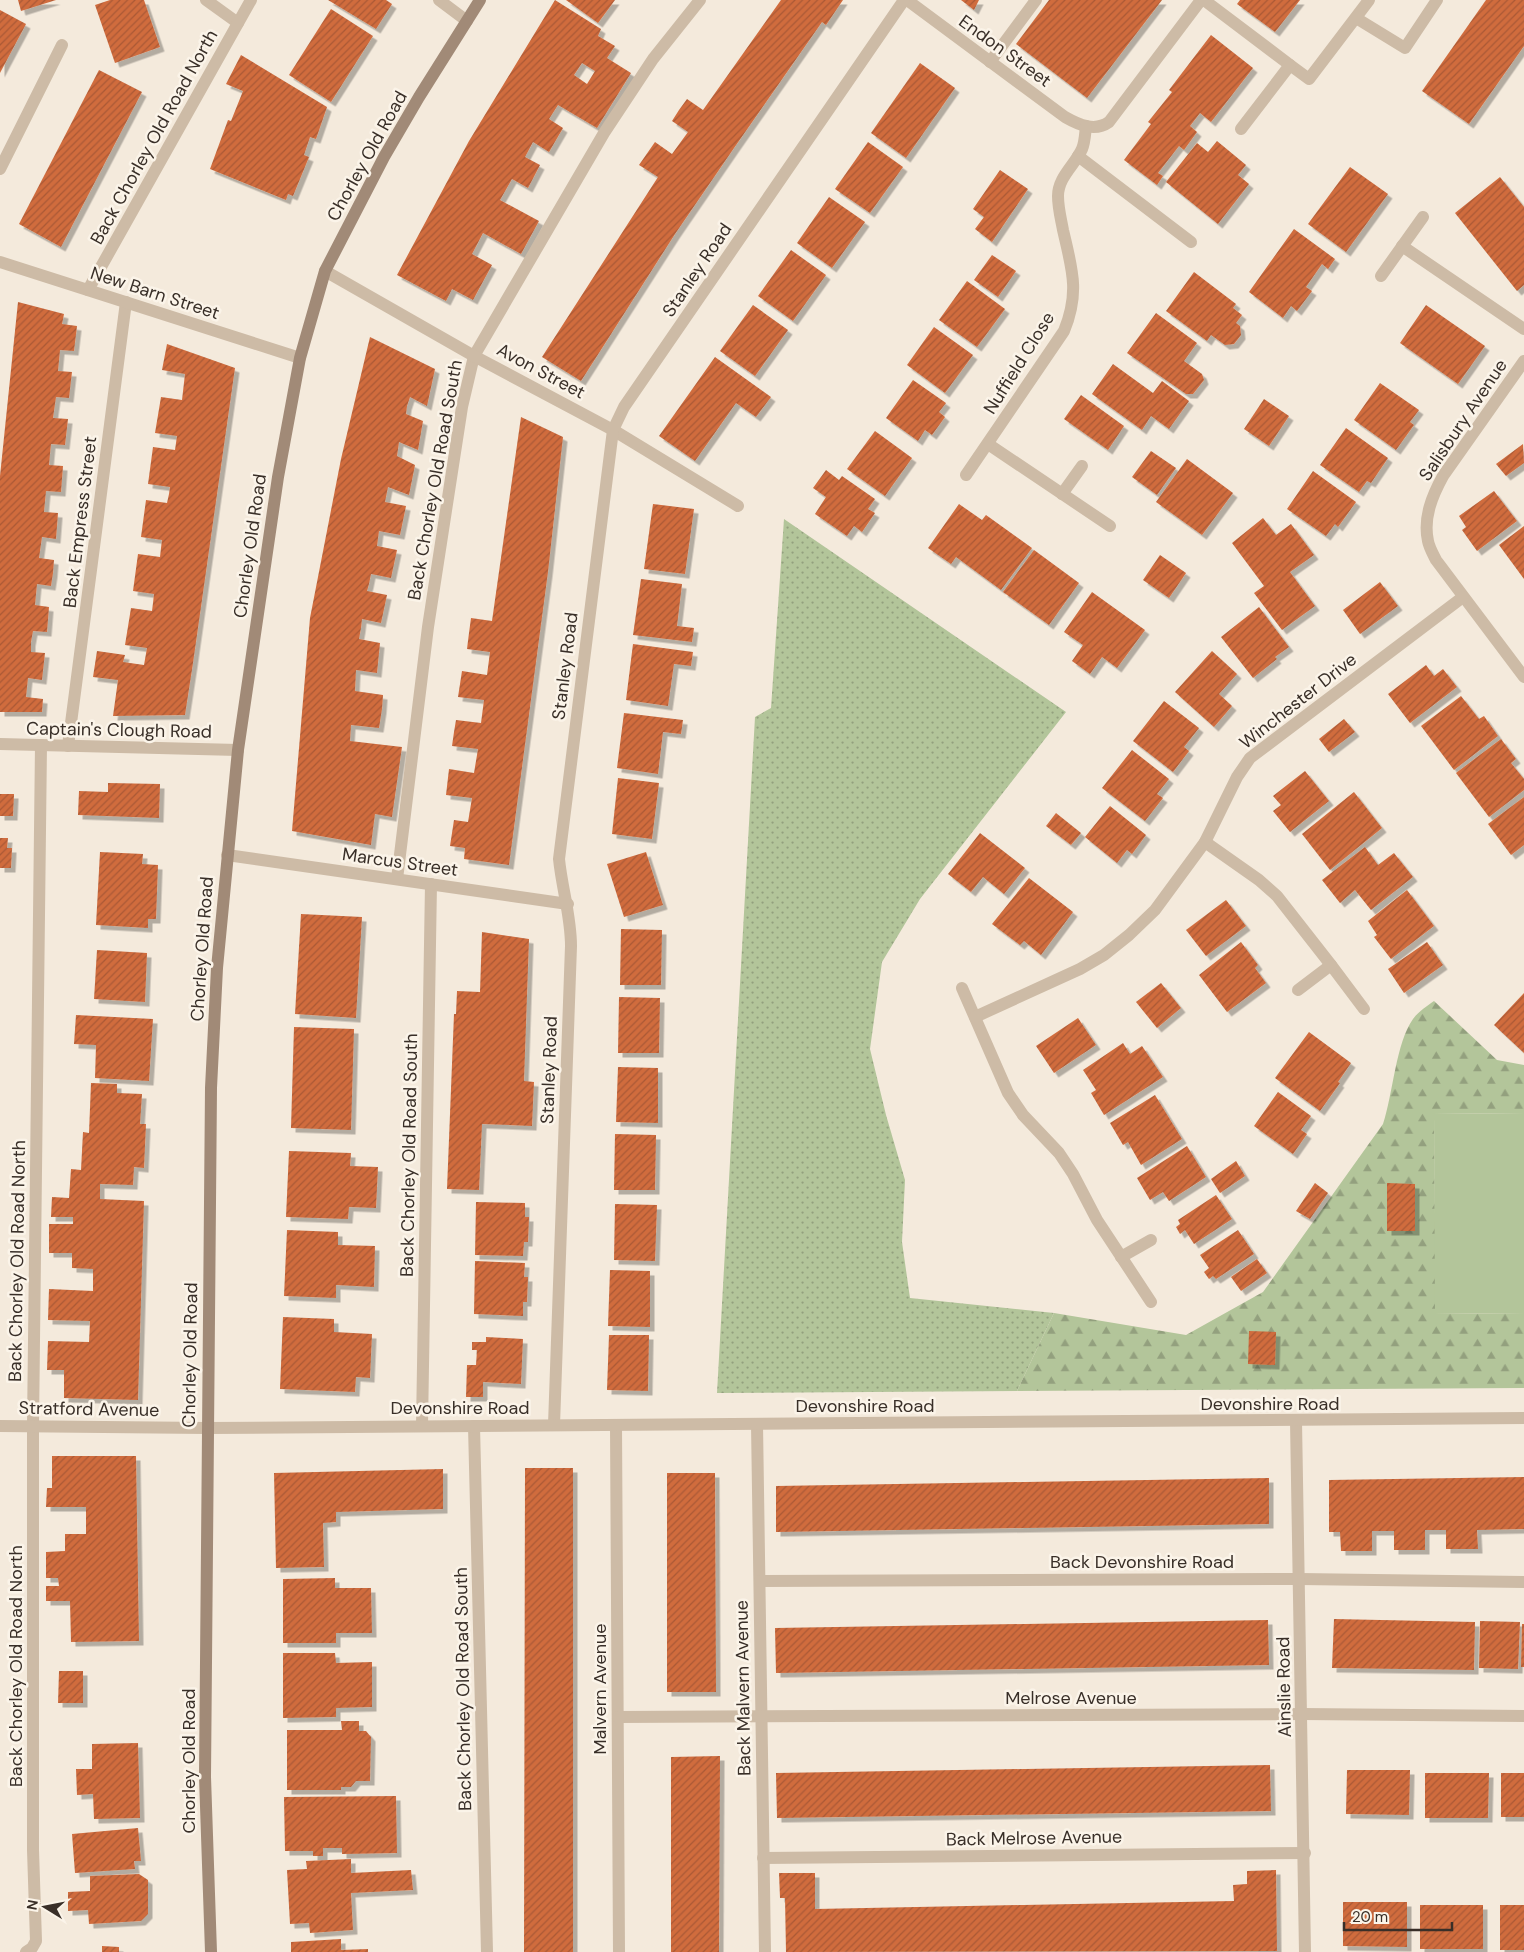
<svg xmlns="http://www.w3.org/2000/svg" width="1524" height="1952" font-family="'DM Sans',sans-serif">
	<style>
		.grass { fill: url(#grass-dots) }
		.forest { fill: url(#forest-firs) }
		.garden { fill: #b3c59a }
		.building { fill: url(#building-hatch); fill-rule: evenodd; filter: url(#shadow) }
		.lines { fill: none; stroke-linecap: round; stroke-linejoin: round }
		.service { stroke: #cdbba6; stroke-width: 12 }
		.minor { stroke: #cdbba6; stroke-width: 12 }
		.tertiary { stroke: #cdbba6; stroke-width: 12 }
		.secondary { stroke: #a18a77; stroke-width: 12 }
		.labels { text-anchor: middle; stroke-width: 5; stroke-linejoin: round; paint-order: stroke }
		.street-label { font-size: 18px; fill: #392f28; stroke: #fbf4e9 }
	</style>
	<defs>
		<pattern id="grass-dots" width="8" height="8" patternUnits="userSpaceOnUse" patternTransform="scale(1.25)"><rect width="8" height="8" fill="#b3c59a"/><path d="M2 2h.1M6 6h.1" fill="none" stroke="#93a07e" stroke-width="1.8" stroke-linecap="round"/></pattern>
		<pattern id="forest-firs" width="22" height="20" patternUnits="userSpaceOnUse" patternTransform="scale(1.25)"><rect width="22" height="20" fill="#b3c59a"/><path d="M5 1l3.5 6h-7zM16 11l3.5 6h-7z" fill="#93a07e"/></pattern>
		<pattern id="building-hatch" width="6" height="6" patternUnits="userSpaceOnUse" patternTransform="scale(1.25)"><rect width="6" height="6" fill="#d06c3e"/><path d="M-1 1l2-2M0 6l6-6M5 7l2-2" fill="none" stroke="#aa5934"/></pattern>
		<filter id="shadow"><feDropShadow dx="4.5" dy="4.5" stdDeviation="0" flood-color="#0004"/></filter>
	</defs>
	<rect width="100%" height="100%" fill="#f4eadc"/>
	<path class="grass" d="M784,519L1066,712L920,899L882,962L870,1049L886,1115L905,1180L902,1242L910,1298L1054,1313L1017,1391L717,1393L755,717L771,708Z"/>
	<path class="forest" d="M1434,1001L1497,1060L1524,1065V1113L1434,1114L1436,1314L1524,1313V1388L1017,1391L1054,1313L1186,1335L1263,1292L1383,1124C1393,1094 1396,1042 1413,1019C1418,1012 1427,1006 1434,1001Z"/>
	<path class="garden" d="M1524,1113V1313L1435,1314L1434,1114Z"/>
	<g class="building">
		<path d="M18,0H56L21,11Z"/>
		<path d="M110,0H144L160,47L115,63L95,5Z"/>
		<path d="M328,0H386L392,4L376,29Z"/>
		<path d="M555,0L601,29L598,36L615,46L607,58L631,73L597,128L558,105L549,119L563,128L549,152L533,142L525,157L540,165L528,188L512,179L500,200L539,221L521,254L483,233L472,254L492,265L473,300L452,289L446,301L397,275L469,141ZM582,63L595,71L587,84L574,75Z"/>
		<path d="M566,0H615L598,23Z"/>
		<path d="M781,0H843L826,25L822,22L734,148L675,234L581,381L542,357L658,177L639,165L655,142L672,154L688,132L672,121L679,110L687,99L703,110Z"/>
		<path d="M961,0H979L974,10Z"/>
		<path d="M1049,0H1162L1087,98L1016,44Z"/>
		<path d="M1240,0H1300L1275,32L1237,4Z"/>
		<path d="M1486,0H1524V46L1469,124L1422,91Z"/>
		<path d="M331,9L373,36L331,102L289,75Z"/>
		<path d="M0,10L26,24L0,73Z"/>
		<path d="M1211,35L1253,68L1211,122L1200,113L1190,126L1197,132L1184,150L1179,146L1158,173L1163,176L1157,185L1124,160L1151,124L1148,122L1172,92L1169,90Z"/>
		<path d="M241,55L327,107L316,139L310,137L304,155L309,157L293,196L288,194L286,200L210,169L228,120L231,121L243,91L226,84Z"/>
		<path d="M920,63L955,88L906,158L871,133Z"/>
		<path d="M99,70L142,92L61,247L19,224Z"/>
		<path d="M1217,141L1246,165L1238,175L1249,184L1218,224L1166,182L1197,143L1208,152Z"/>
		<path d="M868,142L903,167L870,213L835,189Z"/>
		<path d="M1350,167L1388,194L1346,252L1308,224Z"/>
		<path d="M1000,170L1028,189L992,242L975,229L984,217L973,209Z"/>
		<path d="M1500,177L1524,207V285L1517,291L1455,213Z"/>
		<path d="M829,197L865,222L832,268L797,243Z"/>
		<path d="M1294,229L1335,259L1328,269L1322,264L1306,287L1312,291L1297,311L1291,306L1283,318L1249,292Z"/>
		<path d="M791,250L826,275L793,321L758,296Z"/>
		<path d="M992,255L1016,271L998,297L974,280Z"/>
		<path d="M1194,272L1236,304L1233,308L1242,315L1236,323L1240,326L1241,335L1234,344L1225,345L1211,335L1207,341L1166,311Z"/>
		<path d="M967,281L1005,309L977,347L939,320Z"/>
		<path d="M18,302L64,314L62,324L77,326L74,351L60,350L58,371L72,372L69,398L56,397L53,418L68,419L65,445L51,444L50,454L49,465L63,466L61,492L46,491L44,512L58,513L56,539L42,537L39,558L54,560L53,573L51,586L37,584L35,605L49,607L47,632L33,631L31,642V652L45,653L42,680L28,678L26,697L43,699L42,712H0V476Z"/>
		<path d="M753,305L788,330L755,376L720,351Z"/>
		<path d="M1426,305L1485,346L1458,384L1400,343Z"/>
		<path d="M1156,313L1197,343L1184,361L1202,374L1204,380L1193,394H1186L1127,353Z"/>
		<path d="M934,327L973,355L945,393L907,365Z"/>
		<path d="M370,337L435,369L427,406L410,397L407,406L406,414L423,421L418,450L399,442L397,456L415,465L409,495L388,487L385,502L406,506L400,535L379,531L377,546L397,550L391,578L371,574L369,584L367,591L387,595L381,623L362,619L361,628L359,639L380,643L377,673L356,670L355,691L383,695L382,709L379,728L351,725L350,741L402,747L392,817L375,814L371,845L292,831L310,618L341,459Z"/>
		<path d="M167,344L235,368L193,663L185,715L113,716L118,680L93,677L97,651L125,655L123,662L144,665L147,648L125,645L131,608L152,611L153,603L154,594L133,591L138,554L160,557L161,548L162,540L141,537L146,500L167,503L169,494L170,487L148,484L153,447L175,450L177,436L155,433L161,397L182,400L185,374L162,370Z"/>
		<path d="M715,357L771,397L756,417L736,403L695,461L659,436Z"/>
		<path d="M1113,364L1153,393L1162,381L1189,401L1169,429L1151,416L1142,430L1092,394Z"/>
		<path d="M913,380L946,403L939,412L945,417L932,435L925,430L918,441L886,418Z"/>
		<path d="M1380,383L1419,410L1410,422L1414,425L1396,450L1354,420Z"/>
		<path d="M1081,395L1124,426L1108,450L1064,419Z"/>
		<path d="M1264,399L1289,416L1269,446L1244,429Z"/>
		<path d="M521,417L563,437L548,572L509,865L464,859L465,848L450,846L454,820L468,822L472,798L446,795L449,769L474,773L478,749L452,746L454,732L456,720L481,723L484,700L458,697L462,671L487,675L490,652L467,649L469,633L471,618L492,621Z"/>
		<path d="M1346,428L1388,458L1371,483L1367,481L1359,492L1320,465Z"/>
		<path d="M875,431L912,458L885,496L847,469Z"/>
		<path d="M1523,444L1524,463L1506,476L1496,464Z"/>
		<path d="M1151,451L1176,468L1157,495L1132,477Z"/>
		<path d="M1187,459L1233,493L1202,535L1156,502Z"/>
		<path d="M826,470L839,480L842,476L875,499L868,509L875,513L862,532L854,526L847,536L815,514L826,497L813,488Z"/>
		<path d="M1313,471L1356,502L1338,527L1335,524L1326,536L1287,509Z"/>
		<path d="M1494,491L1517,521L1477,551L1462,530L1466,527L1459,516Z"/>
		<path d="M653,504L694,509L685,574L644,569Z"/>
		<path d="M959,504L982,520L986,515L1032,548L1001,590L956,557L951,564L928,548Z"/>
		<path d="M1263,518L1276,535L1291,524L1314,555L1290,572L1315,606L1282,630L1254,593L1264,586L1232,543Z"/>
		<path d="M1524,526V579L1499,545Z"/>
		<path d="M1034,550L1079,583L1049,625L1003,592Z"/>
		<path d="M1160,555L1186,573L1169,598L1143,580Z"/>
		<path d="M641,579L682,584L677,626L694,628L692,642L633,635Z"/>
		<path d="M1380,582L1398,606L1360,634L1343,610Z"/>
		<path d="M1092,592L1145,630L1117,668L1102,657L1090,674L1072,661L1083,645L1064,632Z"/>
		<path d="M1259,607L1289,647L1275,657L1277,659L1253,678L1221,637Z"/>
		<path d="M633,644L693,652L691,666L674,664L668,706L626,700Z"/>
		<path d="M1212,651L1237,674L1219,694L1232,706L1214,727L1175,692Z"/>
		<path d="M1426,665L1434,676L1443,669L1457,687L1410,723L1388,694Z"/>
		<path d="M1461,696L1479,719L1484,716L1498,736L1454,770L1421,726Z"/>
		<path d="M1164,701L1199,728L1184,747L1189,751L1173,772L1133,741Z"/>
		<path d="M624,713L683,720L681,734L663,732L658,774L617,768Z"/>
		<path d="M1344,719L1355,732L1329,752L1319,739Z"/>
		<path d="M1501,739L1516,759L1511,763L1524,779V790L1489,817L1456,773Z"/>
		<path d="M1132,750L1169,779L1157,794L1163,798L1145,821L1102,788Z"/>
		<path d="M1305,771L1329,801L1290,832L1273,811L1281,805L1273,796Z"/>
		<path d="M618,778L659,783L652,839L612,834Z"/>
		<path d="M108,783L160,784L159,818L78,815L79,791L108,792Z"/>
		<path d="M1354,792L1382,828L1330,870L1302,834Z"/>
		<path d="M0,794H14L13,816H0Z"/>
		<path d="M1524,797V845L1511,855L1488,824Z"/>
		<path d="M1110,806L1146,835L1132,854L1127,850L1117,863L1085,837Z"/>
		<path d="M1056,813L1081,833L1071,845L1046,826Z"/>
		<path d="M980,833L1025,868L1004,894L983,877L971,892L948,874Z"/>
		<path d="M0,838H8L7,848H12L11,868H0Z"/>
		<path d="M1365,847L1378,865L1394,853L1413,877L1371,910L1355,890L1340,903L1322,880Z"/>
		<path d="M100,852L143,854L142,864L158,865L156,919H148V928L96,925Z"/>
		<path d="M646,852L663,905L624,917L607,864Z"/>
		<path d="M1029,878L1073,912L1041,955L1024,941L1020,945L992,924Z"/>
		<path d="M1407,890L1434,926L1391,959L1374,937L1377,935L1368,921Z"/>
		<path d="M1226,900L1246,926L1206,956L1186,930Z"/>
		<path d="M301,914L362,917L356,1018L295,1014Z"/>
		<path d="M621,929L662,930L661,985H620Z"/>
		<path d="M482,932L529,939L524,1081L534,1082L532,1126L482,1124L479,1190L447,1189L454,1014H456L457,991L480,992Z"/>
		<path d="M1241,942L1258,965L1255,968L1266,983L1227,1012L1199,975Z"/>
		<path d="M1427,942L1443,965L1404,993L1388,969Z"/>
		<path d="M97,950L147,953L145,1002L94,999Z"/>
		<path d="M1161,983L1181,1008L1157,1028L1136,1002Z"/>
		<path d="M1524,993V1053L1494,1025Z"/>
		<path d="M619,997L660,998L659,1053H618Z"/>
		<path d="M76,1015L153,1019L149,1081L95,1078L96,1045L74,1044Z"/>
		<path d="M1078,1018L1096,1045L1054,1073L1036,1046Z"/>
		<path d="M294,1027L354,1029L351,1130L291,1128Z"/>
		<path d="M1309,1032L1351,1063L1338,1082L1340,1083L1320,1111L1275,1078Z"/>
		<path d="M1123,1043L1130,1054L1142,1046L1163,1077L1104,1115L1091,1093L1096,1090L1083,1070Z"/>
		<path d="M618,1067L658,1068V1123L616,1122Z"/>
		<path d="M91,1083L117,1084V1093L142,1094L140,1124H146L144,1168L134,1167L133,1185L100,1184V1199L144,1201L138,1400L64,1398V1370H47L48,1341L89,1342L90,1321L48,1320L49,1289L93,1291V1269L72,1268V1253H49V1224H73V1217H51L52,1197L69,1198L71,1169L81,1170L83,1132L89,1133Z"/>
		<path d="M1278,1092L1311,1116L1301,1130L1307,1134L1293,1154L1254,1126Z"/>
		<path d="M1155,1095L1182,1139L1141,1165L1128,1142L1123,1145L1110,1123Z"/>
		<path d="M615,1134L656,1135L655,1190H614Z"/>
		<path d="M1187,1146L1206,1177L1169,1201L1163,1192L1150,1200L1137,1178Z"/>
		<path d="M289,1151L351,1153L350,1166L378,1167L376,1208L349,1207L348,1219L286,1217Z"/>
		<path d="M1236,1161L1245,1176L1220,1193L1211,1179Z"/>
		<path d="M1315,1183L1328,1193L1310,1219L1296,1211Z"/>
		<path d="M1387,1183L1415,1184V1231H1387Z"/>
		<path d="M1216,1195L1232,1219L1194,1244L1185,1230L1180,1234L1176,1227L1180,1224L1178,1220Z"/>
		<path d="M476,1202L525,1203V1217H529L528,1242H524L523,1256L475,1255Z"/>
		<path d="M615,1204L657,1205L655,1261L614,1260Z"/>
		<path d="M287,1230L338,1232V1245L375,1246L374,1287L336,1285V1298L284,1296Z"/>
		<path d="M1238,1230L1254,1254L1216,1279L1213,1276L1209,1279L1204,1272L1209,1268L1200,1255Z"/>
		<path d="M1257,1259L1267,1273L1241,1291L1231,1277Z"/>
		<path d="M475,1261L525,1263L524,1277H528L527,1302H523V1316L474,1314Z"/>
		<path d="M610,1270L650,1271V1327L608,1326Z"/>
		<path d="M283,1317L334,1319V1332L372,1334L370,1378L356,1377L355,1392L280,1389Z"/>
		<path d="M1249,1331L1276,1332L1275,1365L1248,1364Z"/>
		<path d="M609,1335H649L648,1391L607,1390Z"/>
		<path d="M486,1337L523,1339L521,1384L483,1382V1397H466L467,1365H476L477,1350H472V1342H486Z"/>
		<path d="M52,1456H136L139,1641L71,1642L70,1601H46V1586H59L58,1578H46V1552L65,1551V1534H86V1507H46L47,1488H52Z"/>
		<path d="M525,1468H573V1952H524Z"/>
		<path d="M443,1469V1509L336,1512V1522L323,1523L324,1567L276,1568L274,1473Z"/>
		<path d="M667,1473H715L716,1692H667Z"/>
		<path d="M1524,1477V1529L1477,1530L1478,1549H1446V1530H1425V1550H1394V1531H1372V1551H1341L1340,1532H1329V1480Z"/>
		<path d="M1269,1478V1524L776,1532V1486Z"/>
		<path d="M335,1578V1588H371L372,1633H336V1643H283V1579Z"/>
		<path d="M1334,1619L1475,1622L1474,1670L1332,1668Z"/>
		<path d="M1268,1620L1269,1665L776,1673L775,1628Z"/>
		<path d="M1480,1621L1520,1622L1518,1669L1479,1668Z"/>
		<path d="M1522,1624H1524V1667H1521Z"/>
		<path d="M283,1653H335L336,1663L372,1662V1707L336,1708V1717L283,1718Z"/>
		<path d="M59,1671H83V1703H58Z"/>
		<path d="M341,1721H359V1731H366L371,1737L370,1781H356L351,1787H341V1790H287V1730H342Z"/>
		<path d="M138,1743L140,1818L94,1819L93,1794L77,1795L76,1769H92V1744Z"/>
		<path d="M720,1756L719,1952H671V1757Z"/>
		<path d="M1270,1765L1271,1811L777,1818L776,1773Z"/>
		<path d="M1347,1770H1410L1409,1815L1346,1814Z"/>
		<path d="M1425,1773H1489L1488,1818H1425Z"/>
		<rect x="1501" y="1773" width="23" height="44"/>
		<path d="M396,1796L397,1853L342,1854V1848H323V1856H313V1851H285L284,1797Z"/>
		<path d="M138,1828L141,1861H134L135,1869L75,1873L72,1834Z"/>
		<path d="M351,1859V1873L411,1870L413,1890L351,1893L353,1930L310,1933L309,1923L290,1924L287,1870L307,1869L306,1861Z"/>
		<path d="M1276,1870L1277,1951L786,1952L785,1898H780L779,1873H815V1909L1234,1901L1233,1885L1247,1884V1871Z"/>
		<path d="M139,1874L148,1880V1914L141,1921L89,1924L88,1910L68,1911V1892L90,1891V1876Z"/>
		<path d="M1343,1902H1407V1947L1343,1946Z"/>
		<rect x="1420" y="1905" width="63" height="44"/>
		<rect x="1500" y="1905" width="24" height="45"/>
		<path d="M341,1939V1950L368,1949V1952H291V1942Z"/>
		<path d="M102,1946L119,1947V1952H102Z"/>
	</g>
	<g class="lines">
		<g class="service">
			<path d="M206,0L238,23"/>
			<path d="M1356,18L1405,48L1437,0"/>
			<path d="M990,62L1036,0"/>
			<path d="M1290,65L1309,79L1369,0"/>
			<path d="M1078,156L1191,242"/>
			<path d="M88,290L251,0"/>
			<path d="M613,430L738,506"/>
			<path d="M68,746L126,302"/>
			<path d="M397,879L428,627L462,407L474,356L604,133L653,59L700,0"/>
			<path d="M757,1424L765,1952"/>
			<path d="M422,1426L431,884"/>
			<path d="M474,1426L487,1952"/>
			<path d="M760,1581L1300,1579L1524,1582"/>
			<path d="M763,1858L1305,1853"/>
			<path d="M26,1952L32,1948L36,1941L33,1850V1426L41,745"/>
		</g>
		<g class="minor">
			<path d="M439,0L467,21"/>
			<path d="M907,0L1065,117C1079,125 1095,132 1109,122L1201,0"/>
			<path d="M1204,0L1290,65L1241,129"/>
			<path d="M0,169L62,45"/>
			<path d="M1402,246L1524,329"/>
			<path d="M0,262L300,358"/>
			<path d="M325,271L474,356L613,430"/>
			<path d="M1381,276L1423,217"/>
			<path d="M1524,361L1443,476C1432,496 1423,518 1428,541C1429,547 1433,554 1436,560L1524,677"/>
			<path d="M988,444L1110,526"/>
			<path d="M966,475L1064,331C1080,292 1072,269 1063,230C1061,219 1058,208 1058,196C1058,177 1075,165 1082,149C1085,142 1085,134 1086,126"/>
			<path d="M1062,494L1082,466"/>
			<path d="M1205,842L1259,880L1277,896L1331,965L1364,1009"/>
			<path d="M227,855L568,904"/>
			<path d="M962,988L1008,1093L1023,1115L1059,1153L1073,1174L1097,1220L1151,1302"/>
			<path d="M1298,990L1331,965"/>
			<path d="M975,1017L1080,969L1104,955L1129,935L1155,910L1205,842L1237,777L1250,758L1463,597"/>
			<path d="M1121,1257L1151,1240"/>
			<path d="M1296,1421L1305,1952"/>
			<path d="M554,1425L571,946C571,916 562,889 559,859L613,430L624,407L904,0"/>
			<path d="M616,1425L619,1952"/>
			<path d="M0,1426L207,1428L1524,1418"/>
			<path d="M618,1717L1302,1714L1524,1716"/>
		</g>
		<path class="tertiary" d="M0,744L238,750"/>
		<path class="secondary" d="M211,1952L205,1777L211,1088L217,968L238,750L278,477L300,358L325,271L384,157L419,97L480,0"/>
	</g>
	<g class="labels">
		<g class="street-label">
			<text transform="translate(1005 51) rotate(36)" y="6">Endon Street</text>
			<text transform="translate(154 137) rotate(-61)" y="6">Back Chorley Old Road North</text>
			<text transform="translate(367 156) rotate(-61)" y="6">Chorley Old Road</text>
			<text transform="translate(697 270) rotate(-56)" y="6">Stanley Road</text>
			<text transform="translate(155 293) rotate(18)" y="6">New Barn Street</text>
			<text transform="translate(1019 363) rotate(-58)" y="6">Nuffield Close</text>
			<text transform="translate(541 371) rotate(28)" y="6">Avon Street</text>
			<text transform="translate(1463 420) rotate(-56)" y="6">Salisbury Avenue</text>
			<text transform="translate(435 480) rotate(-80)" y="6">Back Chorley Old Road South</text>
			<text transform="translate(80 522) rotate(-83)" y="6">Back Empress Street</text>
			<text transform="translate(250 546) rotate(-82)" y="6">Chorley Old Road</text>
			<text transform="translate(565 666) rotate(-83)" y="6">Stanley Road</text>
			<text transform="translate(1298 701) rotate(-38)" y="6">Winchester Drive</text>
			<text transform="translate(119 730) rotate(1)" y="6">Captain's Clough Road</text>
			<text transform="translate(400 862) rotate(8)" y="6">Marcus Street</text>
			<text transform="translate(202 949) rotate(-86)" y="6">Chorley Old Road</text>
			<text transform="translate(549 1070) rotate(-88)" y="6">Stanley Road</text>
			<text transform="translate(409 1155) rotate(-89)" y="6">Back Chorley Old Road South</text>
			<text transform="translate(17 1261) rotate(-89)" y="6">Back Chorley Old Road North</text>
			<text transform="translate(190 1355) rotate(-89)" y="6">Chorley Old Road</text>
			<text x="1270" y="1410">Devonshire Road</text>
			<text x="865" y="1412">Devonshire Road</text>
			<text x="460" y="1414">Devonshire Road</text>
			<text transform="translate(89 1409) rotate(1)" y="6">Stratford Avenue</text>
			<text x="1142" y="1568">Back Devonshire Road</text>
			<text transform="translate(16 1666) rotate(-90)" y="6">Back Chorley Old Road North</text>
			<text transform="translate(1284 1687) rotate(-91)" y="6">Ainslie Road</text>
			<text transform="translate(743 1688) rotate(-91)" y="6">Back Malvern Avenue</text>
			<text transform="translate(463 1689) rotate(-91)" y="6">Back Chorley Old Road South</text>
			<text transform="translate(600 1689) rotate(-90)" y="6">Malvern Avenue</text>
			<text x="1071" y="1704">Melrose Avenue</text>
			<text transform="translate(189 1761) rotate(-90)" y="6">Chorley Old Road</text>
			<text transform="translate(1034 1838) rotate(-1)" y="6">Back Melrose Avenue</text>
		</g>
	</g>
	<g transform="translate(45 1907) rotate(280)" stroke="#fbf4e9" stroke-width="4" paint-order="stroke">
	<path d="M0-4L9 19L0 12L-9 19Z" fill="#392f28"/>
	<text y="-8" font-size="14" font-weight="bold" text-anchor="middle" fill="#392f28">N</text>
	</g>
	<path d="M1344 1922v8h108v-8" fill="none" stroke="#392f28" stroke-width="2.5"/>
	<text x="1352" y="1922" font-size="15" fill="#392f28" stroke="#fbf4e9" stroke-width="4" paint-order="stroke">20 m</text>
</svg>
